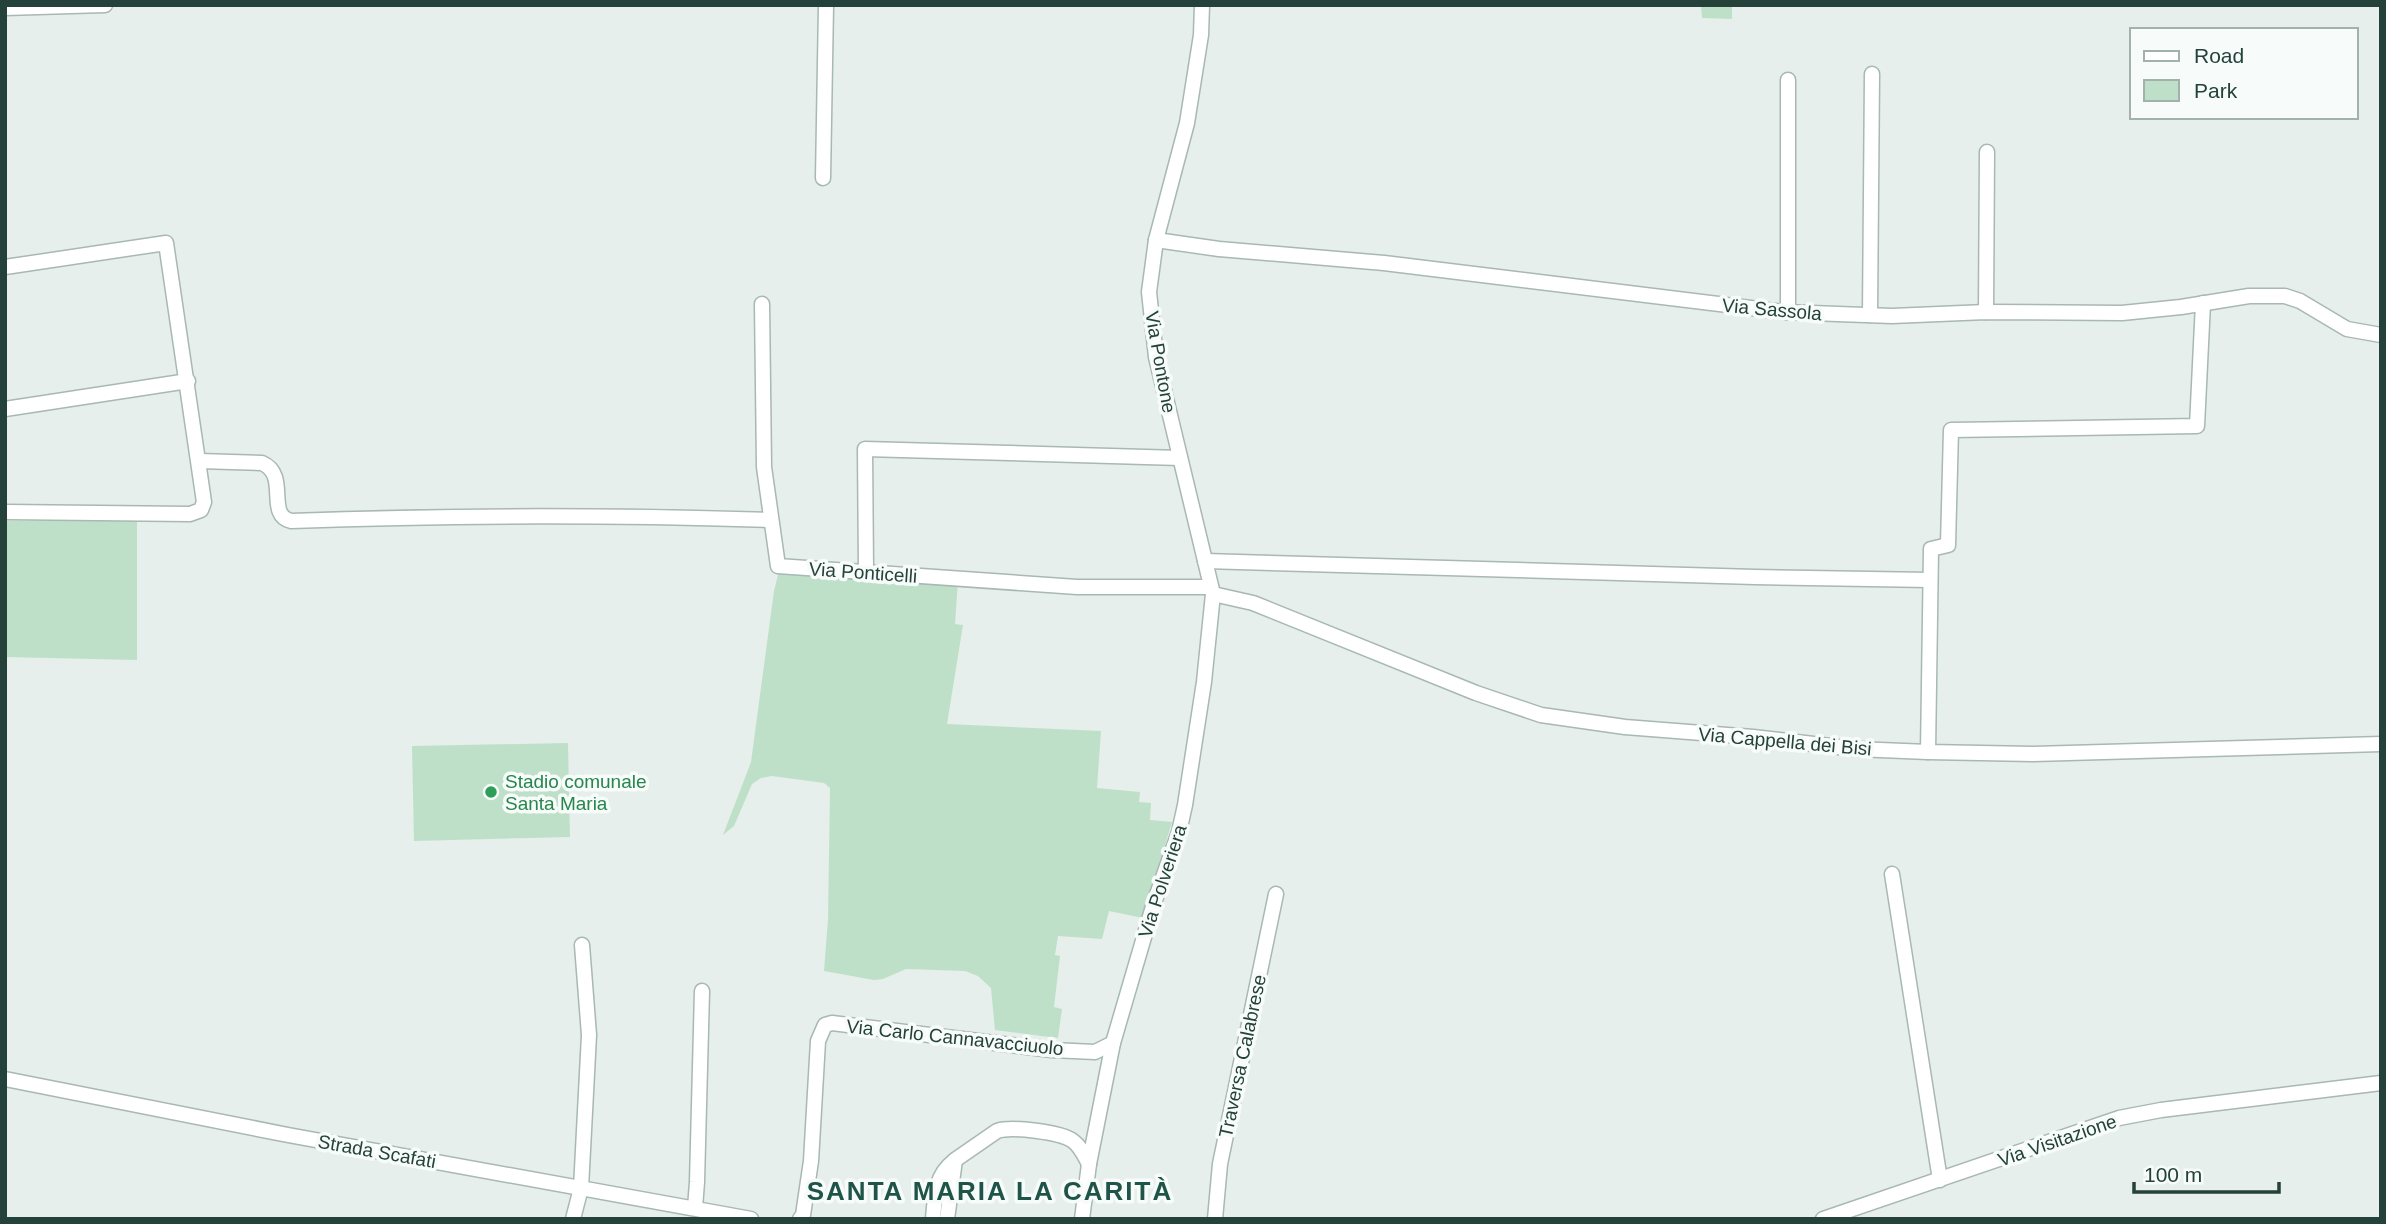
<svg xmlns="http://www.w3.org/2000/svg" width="2386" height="1224" font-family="Helvetica,sans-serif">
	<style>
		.green { fill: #bfe0c8 }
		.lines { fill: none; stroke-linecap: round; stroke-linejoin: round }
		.minor-casing { stroke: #a8b8b2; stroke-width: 17 }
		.minor { stroke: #fff; stroke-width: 14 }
		.leisure-dot { fill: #2e9e5b; stroke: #f7fbf9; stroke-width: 2.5 }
		.labels { text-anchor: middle; stroke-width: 7; stroke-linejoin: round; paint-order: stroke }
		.street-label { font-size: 19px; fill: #24423a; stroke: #f7fbf9 }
		.leisure-label { font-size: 19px; fill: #27864d; stroke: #f7fbf9; text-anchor: start }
		.district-label { font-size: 26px; font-weight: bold; letter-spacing: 2px; fill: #1f5548; stroke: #f7fbf9 }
	</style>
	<rect width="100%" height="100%" fill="#e6efeb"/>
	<g class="green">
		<path d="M1701,5H1732V19L1702,18Z"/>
		<path d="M5,521H137V660L5,657Z"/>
		<path d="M779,571L958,581L955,624L963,625L947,724L1101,731L1097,788L1140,792L1139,802L1151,803L1150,820L1172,822L1143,918L1109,911L1102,939L1058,936L1055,955L1060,956L1054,1007L1062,1009L1058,1038L995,1030L991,988L978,976L965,971L906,969L883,979L874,980L824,971L828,919L830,788L824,783L772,776L761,778L752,784L734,826L723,835L751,762L774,591Z"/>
		<path d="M568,743L570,837L414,841L412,746Z"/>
	</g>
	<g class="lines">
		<defs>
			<g id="minor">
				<path d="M5,8L105,5"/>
				<path d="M823,178L826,5"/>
				<path d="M1156,240L1219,249L1384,263L1784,312L1892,316L1986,312L2122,313L2181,307L2249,296H2285L2300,301L2347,329L2381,335"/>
				<path d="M5,267L166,243L204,502L201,510L190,514L5,512"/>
				<path d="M762,304L764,467L778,566L1077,587H1211"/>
				<path d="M1788,312V80"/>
				<path d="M1986,312L1987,152"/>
				<path d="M1870,315L1872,74"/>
				<path d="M5,409L188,381"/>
				<path d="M199,461L262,463C290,475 265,515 291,521C451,515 611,515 771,520"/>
				<path d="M1205,561L1755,577L1930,580"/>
				<path d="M866,572L865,449L1180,458"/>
				<path d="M1213,594L1253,603L1476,693L1541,715L1625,727L1753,737L1856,749L1928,752L2033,754L2381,744"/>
				<path d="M1928,752L1931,549L1948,545L1951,430L2197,426L2203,303"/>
				<path d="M1892,874L1940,1180"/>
				<path d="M5,1079L288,1135L751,1219"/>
				<path d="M695,1208L697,1182L702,991"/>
				<path d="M573,1219L581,1188L589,1035L582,945"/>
				<path d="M800,1219L803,1215L811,1161L818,1041L825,1025L832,1023L1052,1050L1095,1052L1113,1043"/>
				<path d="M933,1219C935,1196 935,1176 954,1161"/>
				<path d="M947,1219L955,1160L997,1131C1011,1126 1061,1132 1073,1141C1081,1147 1084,1155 1089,1164"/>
				<path d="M1082,1219L1089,1164L1113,1043L1154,903L1179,832L1185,805L1204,682L1213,594L1156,357L1149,292L1156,240L1187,123L1201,35L1202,5"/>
				<path d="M1215,1219L1220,1164L1276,894"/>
				<path d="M1823,1219L2119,1118L2161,1110L2381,1083"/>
			</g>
		</defs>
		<use href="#minor" class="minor-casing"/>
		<use href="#minor" class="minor"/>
	</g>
	<circle class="leisure-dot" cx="491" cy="792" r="7"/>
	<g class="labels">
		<g class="street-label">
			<text transform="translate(1772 309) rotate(5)" y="7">Via Sassola</text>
			<text transform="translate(1161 362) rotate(80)" y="7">Via Pontone</text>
			<text transform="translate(863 572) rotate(4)" y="7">Via Ponticelli</text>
			<text transform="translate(1785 741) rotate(5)" y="7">Via Cappella dei Bisi</text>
			<text transform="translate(1162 881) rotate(-72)" y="7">Via Polveriera</text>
			<text transform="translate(955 1037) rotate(6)" y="7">Via Carlo Cannavacciuolo</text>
			<text transform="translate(1242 1056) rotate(-78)" y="7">Traversa Calabrese</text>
			<text transform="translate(2057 1140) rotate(-19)" y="7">Via Visitazione</text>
			<text transform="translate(377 1151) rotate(10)" y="7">Strada Scafati</text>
		</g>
		<g class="leisure-label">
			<text x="505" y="788">Stadio comunale<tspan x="505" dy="22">Santa Maria</tspan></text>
		</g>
		<g class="district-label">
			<text x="990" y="1200">SANTA MARIA LA CARITÀ</text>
		</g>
	</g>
	<rect width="2386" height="1224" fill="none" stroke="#24423a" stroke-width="14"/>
	<rect x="2130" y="28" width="228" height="91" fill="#f7fbf9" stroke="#a3b1ad" stroke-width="2"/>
	<rect x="2144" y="51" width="35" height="10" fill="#ffffff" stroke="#a3b1ad" stroke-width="2"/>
	<text x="2194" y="63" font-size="21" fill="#24423a">Road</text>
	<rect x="2144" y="80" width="35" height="21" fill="#bfe0c8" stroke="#a3b1ad" stroke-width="2"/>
	<text x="2194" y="98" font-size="21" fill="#24423a">Park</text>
	<path d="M2134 1182v10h145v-10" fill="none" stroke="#24423a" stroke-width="3.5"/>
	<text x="2144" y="1182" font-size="21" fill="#24423a" stroke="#f7fbf9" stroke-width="5" paint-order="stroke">100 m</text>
</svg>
